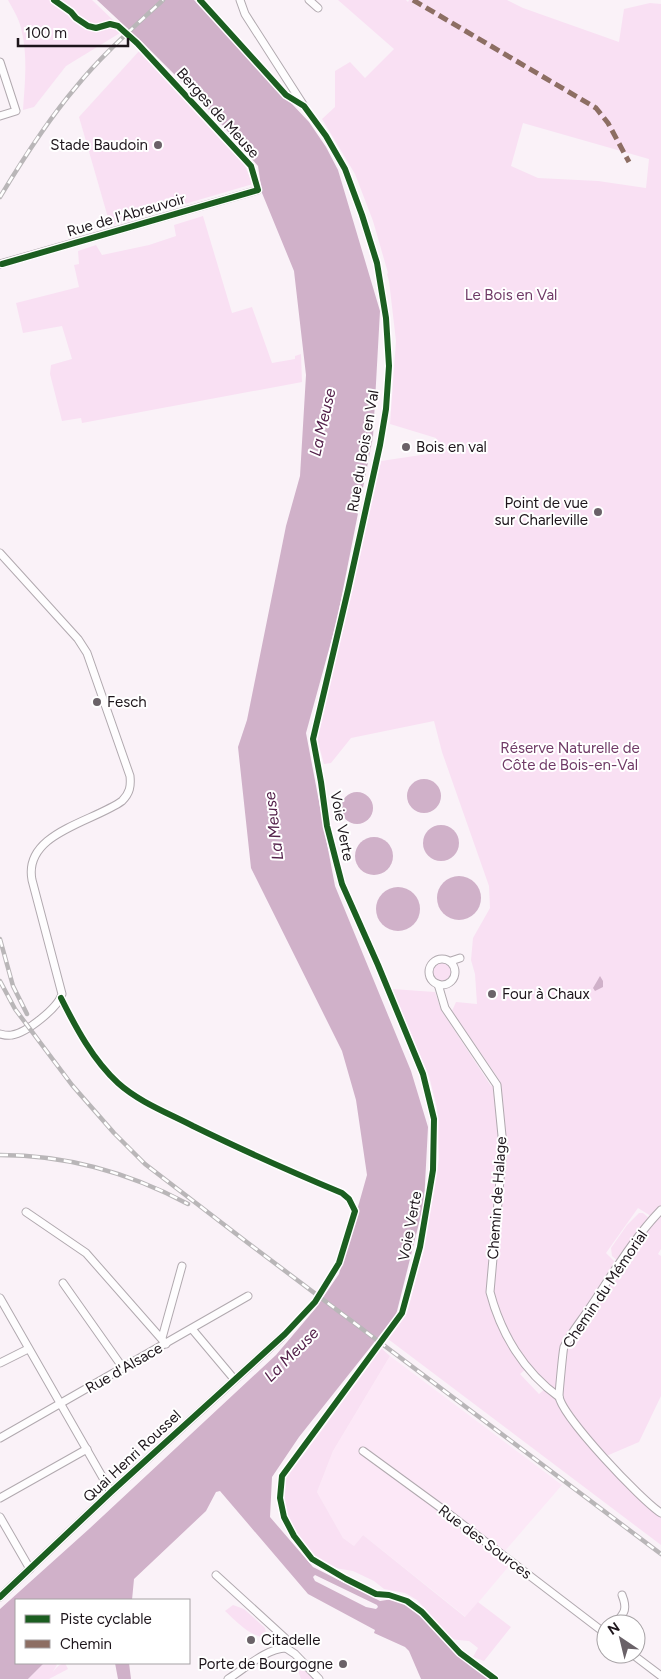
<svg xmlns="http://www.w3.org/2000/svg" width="661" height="1679" font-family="Figtree,sans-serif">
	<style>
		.built { fill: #fce8f7 }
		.green { fill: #f9e0f3; fill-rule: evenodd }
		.water { fill: #d0b1c9; fill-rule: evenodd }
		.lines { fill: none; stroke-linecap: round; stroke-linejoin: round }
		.street-casing { stroke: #b1a9af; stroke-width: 9 }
		.street { stroke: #fefdfe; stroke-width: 7 }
		.rail-casing { stroke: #b9b6b8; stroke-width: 4.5 }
		.rail { stroke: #fff; stroke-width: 2.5; stroke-dasharray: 8; stroke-linecap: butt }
		.quiet { stroke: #8d6e63; stroke-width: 5; stroke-dasharray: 10 5; stroke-linecap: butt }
		.cycleway-casing { stroke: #fff; stroke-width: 9 }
		.cycleway { stroke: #1b5e20; stroke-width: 6 }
		.poi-dot { fill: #6a6268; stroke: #fff; stroke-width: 2 }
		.labels { text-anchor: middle; stroke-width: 4; stroke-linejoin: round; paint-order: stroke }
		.street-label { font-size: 15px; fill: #1d151b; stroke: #fff }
		.poi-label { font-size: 15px; fill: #1d151b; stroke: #fff; text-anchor: start }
		.park-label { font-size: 15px; fill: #6f3a66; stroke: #fff }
		.water-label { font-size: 16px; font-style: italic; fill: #53204a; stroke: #fff }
	</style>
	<rect width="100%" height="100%" fill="#faf2f8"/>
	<path class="built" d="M390,1356L562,1485L504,1552L514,1560L466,1617L363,1535L354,1546L343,1538L317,1492L333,1451Z"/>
	<g class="green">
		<path d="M8,0H92L116,23L120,33L66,66L34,107L23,110C25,82 28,55 21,28C19,19 13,9 8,0Z"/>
		<path d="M338,0H406L408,2L409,0H507L523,8L619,42L624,9L650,3L661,4V1249L658,1254L661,1256V1396L639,1442L604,1457L661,1516V1545L388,1339L407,1313L423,1253L439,1159L437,1108L429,1076L392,989L435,992L441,1010L491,1086L500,1081L452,1011L456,1002L477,1004L475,974L471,960L473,938L490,908L489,886L442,752L434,721L351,738L331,763L324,764L317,739L381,461L441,452L436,438L390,424L396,341L389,281L387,274L388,273L373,221L355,174L322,119L335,107V71L350,62L365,78L394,49ZM523,123L649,159L646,188L598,181L538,178L511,166ZM638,1208L654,1218L651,1220L643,1213H639L627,1225L611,1248L612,1256L620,1263L616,1267L614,1261L606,1253ZM527,1368L546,1388L539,1394L520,1374Z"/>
		<path d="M141,49L243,162L253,184L113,225L111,221H109L79,117Z"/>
		<path d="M203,216L232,313L252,307L272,363L295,359V356L301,354L302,382L82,423L81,418L62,421L50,374L51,365L72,359L62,326L23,333L16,303L79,287L74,265L79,264L78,251L96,245L102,255L149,245L176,236L174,225Z"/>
		<circle cx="441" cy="972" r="10"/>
		<path d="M381,1348L390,1356L333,1451L317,1492L343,1538L354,1546L363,1535L465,1617L478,1602L511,1627L484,1661L473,1657L478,1648L469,1641L448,1639L427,1615L429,1613L417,1600L405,1593L384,1589L374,1581L353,1571L335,1568L312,1555L297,1535L286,1517L284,1496L286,1477L322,1430Z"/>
		<path d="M233,1605L244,1609L265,1628L267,1638C249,1636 237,1622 225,1611Z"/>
		<path d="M44,1663H54L57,1665L49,1678C53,1671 58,1664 65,1663L68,1669L49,1679H28Z"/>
		<path d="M301,1665L307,1668L313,1679H301L297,1668Z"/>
	</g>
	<g class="water">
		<path d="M97,0H194L309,122L326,147L338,170L380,311L373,437L337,620L306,733L335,886L411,1071L428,1127L424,1203L396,1315L299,1437L272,1477L270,1517L313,1567L380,1601L393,1599L417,1610L453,1651L491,1679H421L409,1651L405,1647L374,1633L375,1630L308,1594L220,1491L216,1492L206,1511L134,1579L132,1600H16V1663H44L28,1679H0V1609L89,1529L276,1355L315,1309L339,1274L367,1175L356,1100L342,1051L251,868L238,747L247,720L286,526L300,476L306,375L294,271L262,193L258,166L203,103L142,42ZM315,1575L377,1605L378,1607L376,1609L366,1607L315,1581L313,1577Z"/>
		<circle cx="424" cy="796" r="17"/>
		<circle cx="357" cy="808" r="16"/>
		<circle cx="441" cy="843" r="18"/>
		<circle cx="374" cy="856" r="19"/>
		<circle cx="459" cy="898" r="22"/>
		<circle cx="398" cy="909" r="22"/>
		<path d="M600,976L603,981V987L595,991L593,988Z"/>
		<path d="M115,1663H129L131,1679H118Z"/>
	</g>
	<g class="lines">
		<defs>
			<g id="street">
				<path d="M240,0L245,14L304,106"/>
				<path d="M309,0L318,8"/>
				<path d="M0,62L16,111L0,116"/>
				<path d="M0,264L258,190"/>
				<path d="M0,553L78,639L87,653L130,776C131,786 130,793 122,801C93,822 23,833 32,880L62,994C58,1008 26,1033 12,1035C8,1036 4,1035 0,1034"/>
				<circle cx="442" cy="972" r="13"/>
				<path d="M451,961L460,958"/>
				<path d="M438,984L445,1008L497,1085L503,1146L490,1292C501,1334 524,1372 559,1397"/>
				<path d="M661,1210C633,1239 612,1275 589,1309C581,1321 571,1333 564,1347C563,1349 559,1393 559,1396C561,1416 642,1501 661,1513"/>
				<path d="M26,1212L86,1253L166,1344"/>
				<path d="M63,1283L123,1368"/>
				<path d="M0,1298L111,1492"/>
				<path d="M192,1329L234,1379"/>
				<path d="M162,1338L182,1266"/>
				<path d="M0,1363L28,1349"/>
				<path d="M0,1438L248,1296"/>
				<path d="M363,1451L441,1508L606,1634"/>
				<path d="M0,1498L87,1449"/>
				<path d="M0,1517L30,1569"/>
				<path d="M216,1575L285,1638L286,1648L295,1654L319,1679"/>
				<path d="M0,1597L111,1492L282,1337"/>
				<path d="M615,1624C624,1613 628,1610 622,1595"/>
				<path d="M632,1654L661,1676"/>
				<path d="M228,1679C246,1668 265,1649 286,1648"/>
			</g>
		</defs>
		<use href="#street" class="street-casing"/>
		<use href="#street" class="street"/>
		<defs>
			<g id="rail">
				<path d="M0,197C23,159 47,121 76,87C102,55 133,28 163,0"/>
				<path d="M0,939L13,986L27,1014"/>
				<path d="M0,981L15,1009L72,1085L114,1133L145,1164L248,1243L661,1554"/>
				<path d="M0,1155C66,1155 130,1173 188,1204"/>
			</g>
		</defs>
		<use href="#rail" class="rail-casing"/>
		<use href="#rail" class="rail"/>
		<path class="quiet" d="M413,0L596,108L608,123L629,162"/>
		<defs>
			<g id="cycleway">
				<path d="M200,0L286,95L304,106L326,136L345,169L362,215L377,263L386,318L389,366L386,409L380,445L348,590L313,739L321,782L327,826L342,884L378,965L423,1074L434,1119L433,1170L420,1247L402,1313L282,1476L280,1498L284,1517L294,1536L312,1559L346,1579L376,1594L389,1595L407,1601L422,1612L460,1653L495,1679"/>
				<path d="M2,264L258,190L251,166L137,43L118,26L110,24L96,28L88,26L76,18L71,12L54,0"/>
				<path d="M0,1597L111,1492L285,1334L315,1302L339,1263L355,1211L349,1199L342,1193C292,1172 242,1150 193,1126C168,1113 139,1102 118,1083C93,1060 76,1028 61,998"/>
			</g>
		</defs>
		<use href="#cycleway" class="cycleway-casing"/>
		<use href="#cycleway" class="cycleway"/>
	</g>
	<g class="poi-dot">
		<circle cx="158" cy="145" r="5"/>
		<circle cx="406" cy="447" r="5"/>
		<circle cx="598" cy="512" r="5"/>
		<circle cx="97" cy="702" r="5"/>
		<circle cx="492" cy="994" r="5"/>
		<circle cx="251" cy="1640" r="5"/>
		<circle cx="343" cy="1664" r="5"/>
	</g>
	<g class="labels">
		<g class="street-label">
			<text transform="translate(218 113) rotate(48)" y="5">Berges de Meuse</text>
			<text transform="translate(126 215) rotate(-16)" y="5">Rue de l'Abreuvoir</text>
			<text transform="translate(363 451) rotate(-80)" y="5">Rue du Bois en Val</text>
			<text transform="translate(342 826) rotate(79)" y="5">Voie Verte</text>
			<text transform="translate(497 1198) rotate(-86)" y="5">Chemin de Halage</text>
			<text transform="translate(410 1226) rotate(-79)" y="5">Voie Verte</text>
			<text transform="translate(605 1289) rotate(-56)" y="5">Chemin du Mémorial</text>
			<text transform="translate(124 1368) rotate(-30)" y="5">Rue d'Alsace</text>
			<text transform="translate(132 1456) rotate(-43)" y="5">Quai Henri Roussel</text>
			<text transform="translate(485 1542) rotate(37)" y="5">Rue des Sources</text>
		</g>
		<g class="poi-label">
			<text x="148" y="150" text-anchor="end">Stade Baudoin</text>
			<text x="416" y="452">Bois en val</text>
			<text x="588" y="508" text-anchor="end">Point de vue<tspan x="588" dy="17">sur Charleville</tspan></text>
			<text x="107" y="707">Fesch</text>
			<text x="502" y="999">Four à Chaux</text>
			<text x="261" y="1645">Citadelle</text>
			<text x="333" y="1669" text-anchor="end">Porte de Bourgogne</text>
		</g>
		<g class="park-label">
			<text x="511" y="300">Le Bois en Val</text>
			<text x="570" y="753">Réserve Naturelle de<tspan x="570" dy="17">Côte de Bois-en-Val</tspan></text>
		</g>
		<g class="water-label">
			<text transform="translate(322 422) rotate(-77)" y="6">La Meuse</text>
			<text transform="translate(273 826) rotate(-97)" y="6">La Meuse</text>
			<text transform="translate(291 1354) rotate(-45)" y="6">La Meuse</text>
		</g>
	</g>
	<rect x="15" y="1599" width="175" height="65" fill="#ffffff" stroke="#a5a1a4"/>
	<rect x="25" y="1615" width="25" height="8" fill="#1b5e20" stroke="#a5a1a4"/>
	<text x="60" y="1624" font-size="15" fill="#1d151b">Piste cyclable</text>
	<rect x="25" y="1640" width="25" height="8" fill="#8d6e63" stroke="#a5a1a4"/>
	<text x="60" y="1649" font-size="15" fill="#1d151b">Chemin</text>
	<g transform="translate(621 1639) rotate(325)"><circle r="24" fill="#ffffff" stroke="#a5a1a4"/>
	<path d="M0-4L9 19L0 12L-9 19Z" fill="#6a6268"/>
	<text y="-8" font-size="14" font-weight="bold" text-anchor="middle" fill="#1d151b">N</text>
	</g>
	<path d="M18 38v8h110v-8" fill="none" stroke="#1d151b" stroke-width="2.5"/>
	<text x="25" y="38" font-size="15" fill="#1d151b" stroke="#ffffff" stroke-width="4" paint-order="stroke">100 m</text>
</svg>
